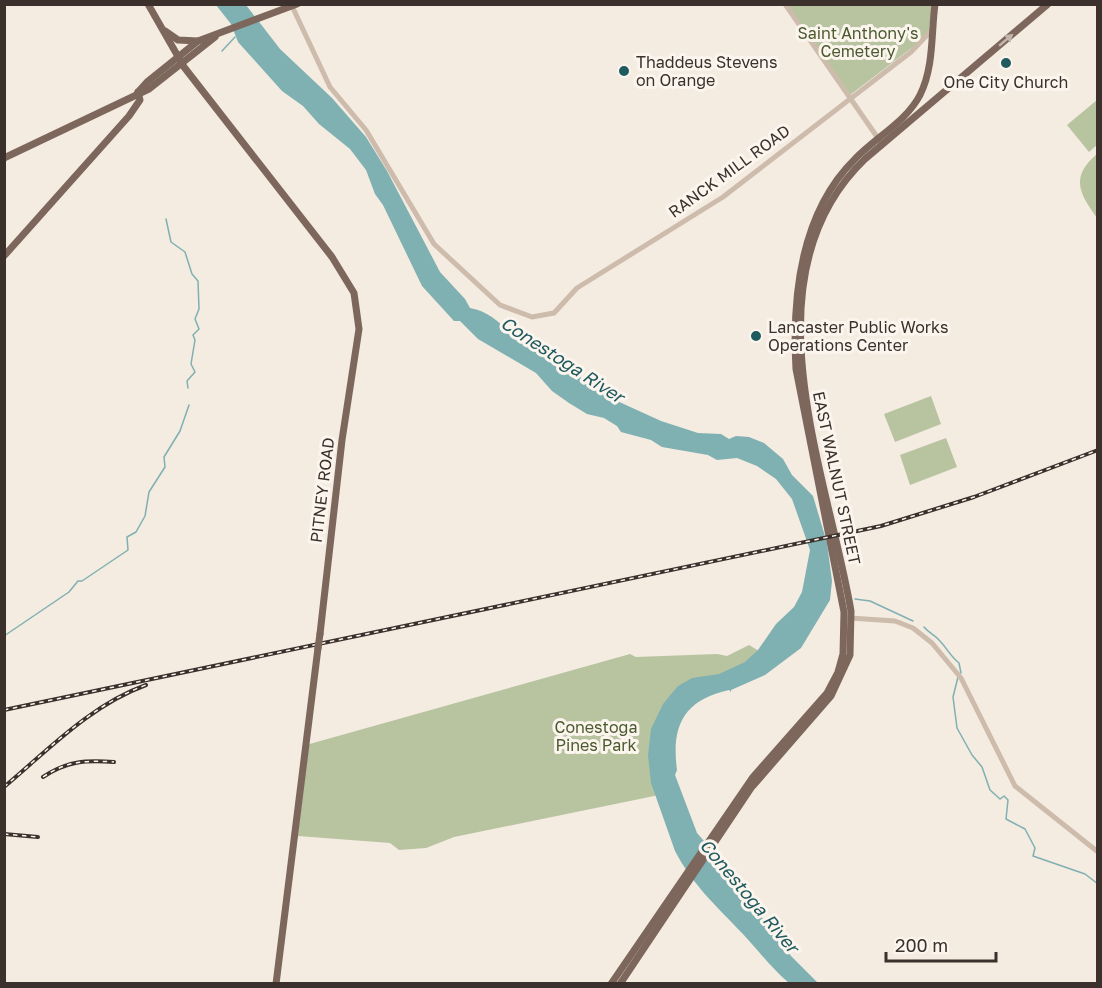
<svg xmlns="http://www.w3.org/2000/svg" width="1102" height="988" font-family="'Golos Text',sans-serif">
	<style>
		.green { fill: #b8c4a0 }
		.water { fill: #7fb0b2 }
		.lines { fill: none; stroke-linecap: round; stroke-linejoin: round }
		.stream { stroke: #7fb0b2; stroke-width: 1.5 }
		.minor { stroke: #cdbbac; stroke-width: 5 }
		.major { stroke: #7d675c; stroke-width: 7 }
		.rail-casing { stroke: #3b302b; stroke-width: 4 }
		.rail { stroke: #fbf5ee; stroke-width: 1.5; stroke-dasharray: 4.5; stroke-linecap: butt }
		.major-bridge { stroke: #7d675c; stroke-width: 7 }
		.oneway { fill: #c2b5ac }
		.poi-dot { fill: #1f5a5e; stroke: #fbf5ee; stroke-width: 2 }
		.labels { text-anchor: middle; stroke-width: 6; stroke-linejoin: round; paint-order: stroke }
		.park-label { font-size: 16px; fill: #4a5a2e; stroke: #fbf5ee }
		.poi-label { font-size: 16px; fill: #3b302b; stroke: #fbf5ee; text-anchor: start }
		.street-label { font-size: 16px; fill: #3b302b; stroke: #fbf5ee }
		.water-label { font-size: 18px; font-style: italic; fill: #1f5a5e; stroke: #fbf5ee }
	</style>
	<rect width="100%" height="100%" fill="#f4ebe1"/>
	<g class="green">
		<path d="M787,5H932L929,30L922,40L850,95Z"/>
		<path d="M1097,100V145L1089,152L1067,125Z"/>
		<path d="M1097,154V218C1079,193 1070,177 1097,154Z"/>
		<path d="M931,396L941,424L895,442L884,414Z"/>
		<path d="M946,438L957,467L910,485L900,455Z"/>
		<path d="M749,645L769,657L675,713L659,795L454,837L426,848L399,850L390,843L298,836L306,745L630,654L636,657L717,654L727,656Z"/>
	</g>
	<path class="water" d="M216,5H246L280,49L332,98L366,137L387,171L440,272L465,299L470,308C488,311 499,322 511,334L520,332L604,395L661,421L698,433L721,434L729,439L736,436L749,437L764,443L783,459L792,475L813,496L827,543L832,581L830,600L801,648L765,675L731,690V692L729,690C684,700 671,725 677,770L675,775L697,833L704,841L711,861L732,878L791,956L818,983H789C770,967 759,951 742,933C717,907 692,884 675,851L651,783L648,755L651,729L663,704L678,686L692,678L719,674L745,662L758,650L776,624L794,607L802,592L810,550L792,499L776,479L757,466L737,458L717,460L708,455L662,447L651,440L621,432L617,426L604,418L587,414L569,403L552,391L536,373L478,339L460,321H454L422,286L383,205L375,194L366,170L350,149L319,124L303,106L282,91L238,42L231,24Z"/>
	<g class="lines">
		<g class="stream">
			<path d="M222,51L235,37"/>
			<path d="M166,219L171,242L185,252L192,274L198,281L199,309L195,319L199,329L193,335L195,340L191,364L195,372L187,381L188,388"/>
			<path d="M855,599L870,601L913,621"/>
			<path d="M924,627C929,633 935,635 939,640C947,648 950,656 959,663L961,673"/>
			<path d="M4,636L69,592L78,581H82L128,550L127,537L136,532L145,516L149,492L165,467L164,457L180,431L189,405"/>
			<path d="M958,677L953,697L957,728L972,755L982,767L990,790L1000,799L1004,796L1008,800L1006,819L1025,829L1035,848L1033,856L1085,874L1098,884"/>
		</g>
		<g class="minor">
			<path d="M785,4L882,144"/>
			<path d="M292,6L330,87L366,130L434,244L500,305L532,317L554,313L577,288L723,197L911,52L931,31"/>
			<path d="M850,618L895,621L913,628L932,643L961,678L1015,786L1098,852"/>
		</g>
		<g class="major">
			<path d="M148,4L184,67L332,257L354,293L359,329L342,440L320,634"/>
			<path d="M165,31L178,40L198,41"/>
			<path d="M138,92L147,82L198,41L297,4"/>
			<path d="M4,158L149,89L215,37"/>
			<path d="M4,256L129,116L140,100L138,92"/>
			<path d="M276,984L318,648"/>
			<path d="M611,984L753,777L827,693L838,672L843,654L844,612L796,369C792,297 801,212 855,159C876,137 906,122 920,95C934,67 931,34 935,4"/>
			<path d="M620,984L751,788L831,696L850,655L851,611C827,471 743,276 865,159L1048,4"/>
		</g>
		<defs>
			<g id="rail">
				<path d="M4,710L881,526L974,497L1098,450"/>
				<path d="M43,777C67,761 85,760 114,762"/>
				<path d="M4,787C49,749 91,705 146,685"/>
				<path d="M4,834L38,837"/>
			</g>
		</defs>
		<use href="#rail" class="rail-casing"/>
		<use href="#rail" class="rail"/>
		<path class="major-bridge" d="M318,648L320,634"/>
	</g>
	<defs><path id="oneway-solid" d="M-6-.8H1V-3.2L6.5 0L1 3.2V.8H-6Z" transform="scale(1.5)"/></defs>
	<use class="oneway" href="#oneway-solid" transform="translate(1006 40) rotate(-40)"/>
	<g class="poi-dot">
		<circle cx="1006" cy="63" r="6"/>
		<circle cx="624" cy="71" r="6"/>
		<circle cx="756" cy="336" r="6"/>
	</g>
	<g class="labels">
		<g class="park-label">
			<text x="858" y="39">Saint Anthony's<tspan x="858" dy="18">Cemetery</tspan></text>
			<text x="596" y="733">Conestoga<tspan x="596" dy="18">Pines Park</tspan></text>
		</g>
		<g class="poi-label">
			<text x="636" y="68">Thaddeus Stevens<tspan x="636" dy="18">on Orange</tspan></text>
			<text x="1006" y="88" text-anchor="middle">One City Church</text>
			<text x="768" y="333">Lancaster Public Works<tspan x="768" dy="18">Operations Center</tspan></text>
		</g>
		<g class="street-label">
			<text transform="translate(729 171) rotate(-36)" y="6">RANCK MILL ROAD</text>
			<text transform="translate(837 478) rotate(78)" y="6">EAST WALNUT STREET</text>
			<text transform="translate(322 490) rotate(-83)" y="6">PITNEY ROAD</text>
		</g>
		<g class="water-label">
			<text transform="translate(562 360) rotate(33)" y="6">Conestoga River</text>
			<text transform="translate(749 896) rotate(50)" y="6">Conestoga River</text>
		</g>
	</g>
	<rect width="1102" height="988" fill="none" stroke="#3b302b" stroke-width="12"/>
	<path d="M886 952v9h110v-9" fill="none" stroke="#3b302b" stroke-width="3"/>
	<text x="895" y="952" font-size="18" fill="#3b302b" stroke="#fbf5ee" stroke-width="4.5" paint-order="stroke">200 m</text>
</svg>
